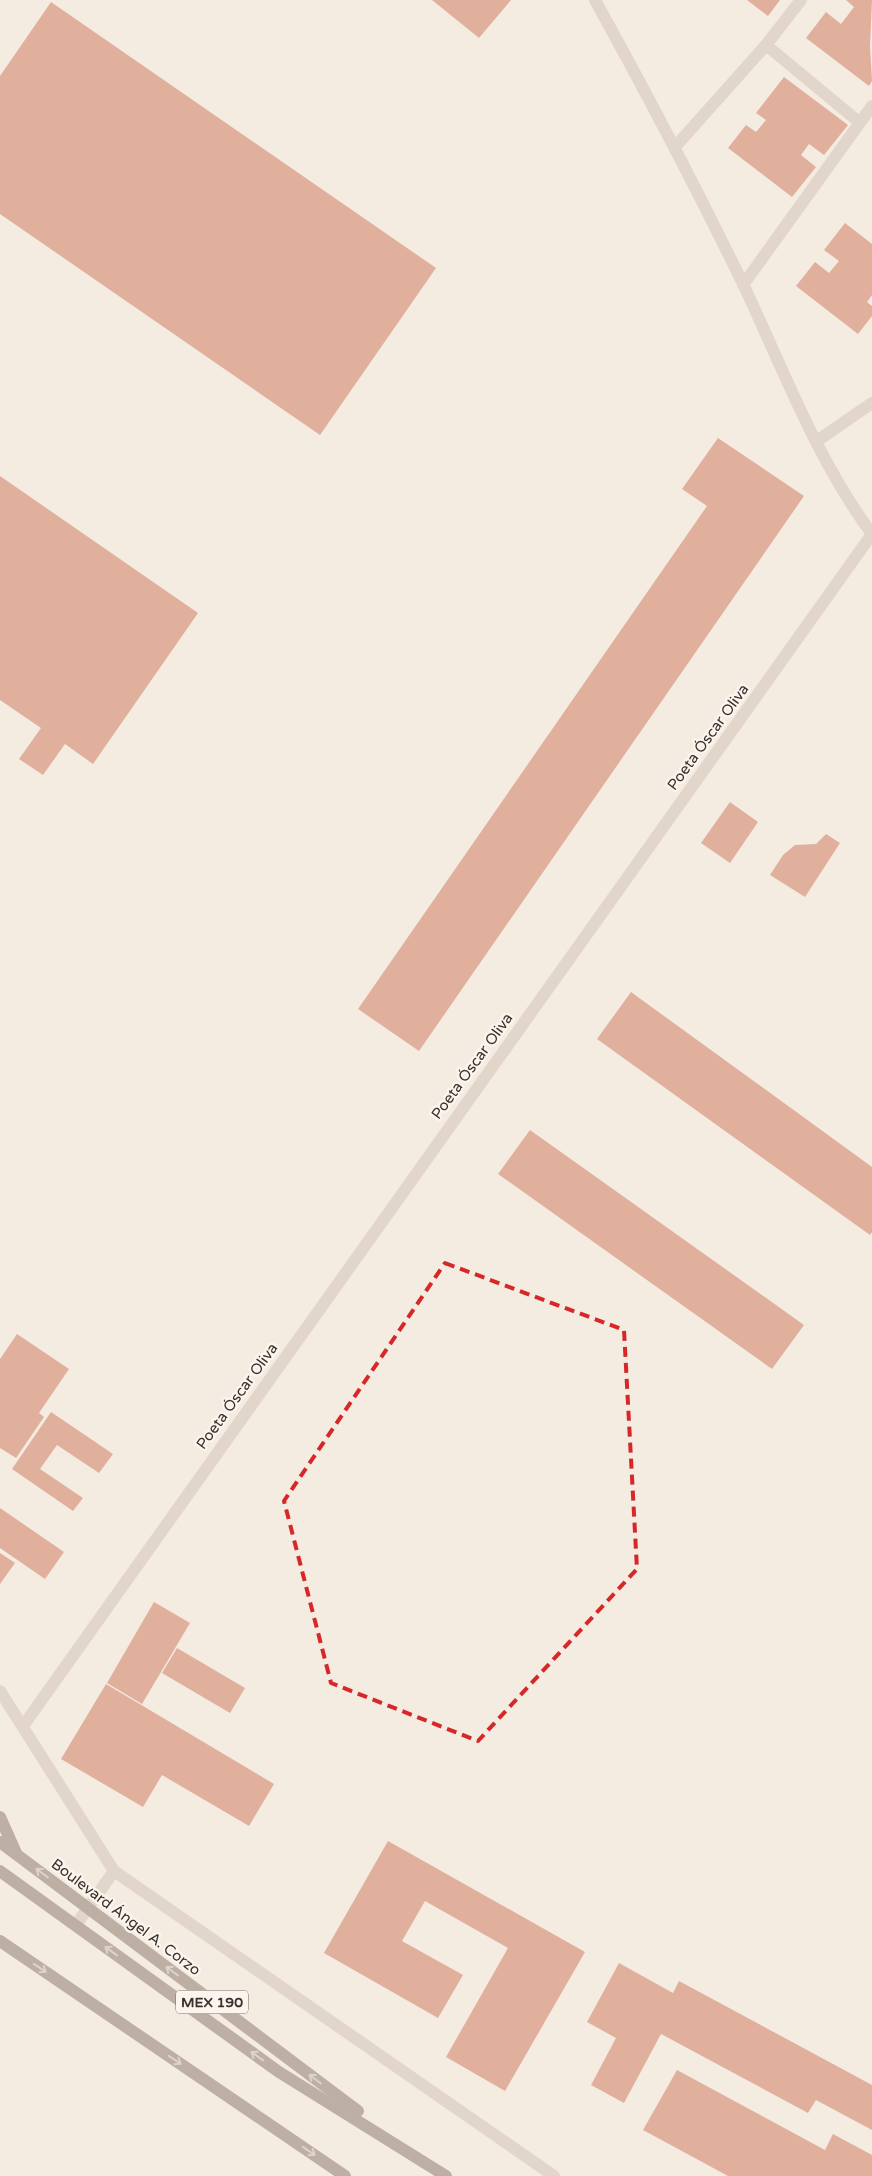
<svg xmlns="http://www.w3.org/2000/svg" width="872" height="2176" font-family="'Varela Round',sans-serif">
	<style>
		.building { fill: #c8694b }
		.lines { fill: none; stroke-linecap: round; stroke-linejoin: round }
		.minor { stroke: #cdbbac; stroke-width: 12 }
		.major { stroke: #7d675c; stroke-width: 12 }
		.oneway { stroke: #c2b5ac }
		.marked { fill: none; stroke: #d62828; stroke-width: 4; stroke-dasharray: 10 6; stroke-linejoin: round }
		.labels { text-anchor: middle; stroke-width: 5; stroke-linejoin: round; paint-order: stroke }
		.shield { fill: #fbf5ee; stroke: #756b66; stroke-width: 1 }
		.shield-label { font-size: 14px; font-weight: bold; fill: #3b302b }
		.street-label { font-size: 15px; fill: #3b302b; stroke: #fbf5ee }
	</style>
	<rect width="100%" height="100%" fill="#f4ebe1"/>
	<g class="building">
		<path d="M432,0H511L479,38Z"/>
		<path d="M747,0H780L768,16Z"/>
		<path d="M846,0H872L870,46L872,81L869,86L806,38L826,12L841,24L854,7Z"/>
		<path d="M51,2L436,268L320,435L0,214V76Z"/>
		<path d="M784,77L848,125L824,155L809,144L801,155L816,167L792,197L728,148L746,125L756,132L766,120L756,113Z"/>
		<path d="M845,223L872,244V295L867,302L872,306V316L858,334L796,286L815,262L829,273L839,261L824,250Z"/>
		<path d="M718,438L804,496L419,1051L358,1009L707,506L682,489Z"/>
		<path d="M0,476L198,613L93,764L65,744L43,775L19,759L41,728L0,700Z"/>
		<path d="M730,802L758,822L730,863L701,843Z"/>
		<path d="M826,834L840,843L805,897L770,875L783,855L795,845L816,844Z"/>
		<path d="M631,992L872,1167V1232L870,1235L597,1039Z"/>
		<path d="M530,1130L804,1325L772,1369L498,1174Z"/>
		<path d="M17,1334L69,1369L39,1413L44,1417L16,1458L0,1448V1359Z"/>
		<path d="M51,1412L113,1454L99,1473L57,1445L40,1469L83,1498L73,1511L12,1469Z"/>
		<path d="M0,1508L64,1552L45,1579L0,1548Z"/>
		<path d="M0,1553L15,1563L0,1584Z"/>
		<path d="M154,1602L190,1623L142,1704L107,1683Z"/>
		<path d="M177,1648L245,1688L230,1713L162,1673Z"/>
		<path d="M106,1684L274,1784L249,1826L162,1775L143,1807L61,1759Z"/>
		<path d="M388,1841L585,1952L505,2091L446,2057L508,1948L425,1901L402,1941L463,1975L438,2018L324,1953Z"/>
		<path d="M619,1963L673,1993L679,1981L872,2085V2130L816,2100L808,2113L661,2034L624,2103L591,2085L616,2038L587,2022Z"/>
		<path d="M677,2070L825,2150L833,2134L872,2155V2176H728L643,2130Z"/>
	</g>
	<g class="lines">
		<g class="minor">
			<path d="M595,0C647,94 697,189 744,286C783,369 817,460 872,534"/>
			<path d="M766,45L859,122"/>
			<path d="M675,147L766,45L801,0"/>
			<path d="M743,285L872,106"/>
			<path d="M817,441L872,403"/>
			<path d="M0,1691L114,1871L76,1925"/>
			<path d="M23,1726L872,534"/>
			<path d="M114,1871L554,2176"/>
		</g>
		<g class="major">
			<path d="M0,1817L16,1853"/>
			<path d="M0,1842L358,2111"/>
			<path d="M0,1871L279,2072L446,2176"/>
			<path d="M0,1941L345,2176"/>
		</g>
	</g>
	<defs><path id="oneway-shaft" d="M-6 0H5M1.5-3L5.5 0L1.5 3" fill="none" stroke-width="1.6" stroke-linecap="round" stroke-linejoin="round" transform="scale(1.25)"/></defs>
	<g class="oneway">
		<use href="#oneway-shaft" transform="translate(42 1873) rotate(-143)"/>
		<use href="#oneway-shaft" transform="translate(111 1951) rotate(-144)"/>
		<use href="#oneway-shaft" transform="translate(40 1968) rotate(34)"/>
		<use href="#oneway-shaft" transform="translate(172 1971) rotate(-143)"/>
		<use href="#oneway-shaft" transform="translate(257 2056) rotate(-144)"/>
		<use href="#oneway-shaft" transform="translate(175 2060) rotate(34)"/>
		<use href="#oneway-shaft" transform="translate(315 2079) rotate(-143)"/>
		<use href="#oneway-shaft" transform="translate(309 2151) rotate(34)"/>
	</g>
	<path d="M0 0H872V2176H0ZM445,1263L624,1330L637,1569L478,1741L331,1683L284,1501Z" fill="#f4ebe1" fill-opacity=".55" fill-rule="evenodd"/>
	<path class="marked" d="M445,1263L624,1330L637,1569L478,1741L331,1683L284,1501Z"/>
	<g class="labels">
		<rect class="shield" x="176" y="1990.5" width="72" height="23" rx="4"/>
		<g class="shield-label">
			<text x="212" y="2007">MEX 190</text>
		</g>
		<g class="street-label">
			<text transform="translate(708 737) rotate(-54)" y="5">Poeta Óscar Oliva</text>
			<text transform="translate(472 1066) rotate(-54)" y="5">Poeta Óscar Oliva</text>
			<text transform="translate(237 1396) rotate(-54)" y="5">Poeta Óscar Oliva</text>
			<text transform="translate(126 1917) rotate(37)" y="5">Boulevard Ángel A. Corzo</text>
		</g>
	</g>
</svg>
